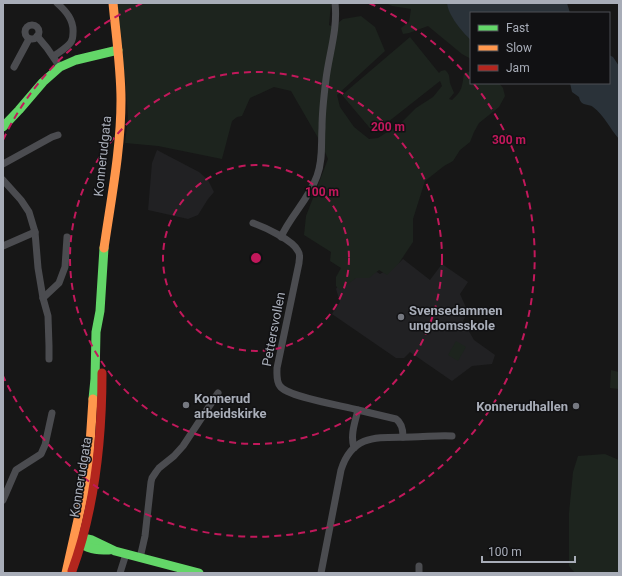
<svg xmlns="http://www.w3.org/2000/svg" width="622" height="576" font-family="Roboto,sans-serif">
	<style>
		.built { fill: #212123 }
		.green { fill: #1d241e }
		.water { fill: #2a3239 }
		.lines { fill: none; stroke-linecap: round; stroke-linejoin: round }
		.street { stroke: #4b4c50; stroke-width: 7 }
		.fast { stroke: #63d668; stroke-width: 9 }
		.slow { stroke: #ff974d; stroke-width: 9 }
		.jam { stroke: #b3261e; stroke-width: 9 }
		.ring { fill: none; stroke: #c2185b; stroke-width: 2; stroke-dasharray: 7 5 }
		.poi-dot { fill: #757880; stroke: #111113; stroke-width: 1.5 }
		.labels { text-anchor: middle; stroke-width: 3; stroke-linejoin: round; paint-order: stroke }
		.street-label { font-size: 13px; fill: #a8adb8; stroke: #111113 }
		.poi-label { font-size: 13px; font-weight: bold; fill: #a8adb8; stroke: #111113; text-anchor: start }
		.centre { fill: #c2185b; stroke: #111113; stroke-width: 2 }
		.ring-label { font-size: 12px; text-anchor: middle; font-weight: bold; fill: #c2185b; stroke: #111113; stroke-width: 3; stroke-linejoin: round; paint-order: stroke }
	</style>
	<rect width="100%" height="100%" fill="#171717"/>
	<g class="built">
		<path d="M157,150L199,172L208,180L214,192L208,199L198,215L188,219L148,210L152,163Z"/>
		<path d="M403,259L430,280L442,264L468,282L460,294L468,312L463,321L474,340L495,355L492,364L472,366L452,381L410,352L404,358H396L332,314L340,302L336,289L357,260L380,274L399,263Z"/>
	</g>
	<g class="green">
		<path d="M112,3H339L331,4L329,25L333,27L343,19L361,16L375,27L385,51L337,95L340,107L354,127L369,139L378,138L400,124L416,108L433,97L442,86L440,81L374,133L342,95L410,37L439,73L441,71L445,70C450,74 449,77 450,83C451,86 453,90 454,93L449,99L452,100C463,90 462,86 464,73L471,71V83H499L503,88L505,96L499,107L479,123L474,132L470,142L460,150L453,161L444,166L425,181L413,219V242L399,263L387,275L379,270L369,278H356L340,290L336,286V277L341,268L330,261L331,252L304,235L306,216L328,159L321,143L291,91L274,87L250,98L242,116L237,117L232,121L222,159L158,146L125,143L128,118L125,76Z"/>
		<path d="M386,3H447C450,17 461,30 471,40V59L462,54L428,26L409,33L403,34L401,28L409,22L411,9L392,6Z"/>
		<path d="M456,341L466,347L458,361L448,355Z"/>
		<path d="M611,370L619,372V389L610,388Z"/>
		<path d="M605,454L619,460V572L575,573L569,566V513L573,472L578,456Z"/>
	</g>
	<g class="water">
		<path d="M447,3H567L570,13H471V40C462,32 448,15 447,3Z"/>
		<path d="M609,55L613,57L619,66V139C610,129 604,115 593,107C588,103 581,107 579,97L572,92L570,83H609Z"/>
	</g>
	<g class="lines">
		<g class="street">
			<circle cx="32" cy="32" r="7"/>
			<path d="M37,36L47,48L60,67"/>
			<path d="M54,56C59,52 67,48 71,42C73,39 73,36 73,33C74,20 66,11 57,3"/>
			<path d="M14,67L29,39"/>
			<path d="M3,164L52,137L58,135"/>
			<path d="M3,180L21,200L29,212L35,232L38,268L43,298L48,316L49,346V359"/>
			<path d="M253,223C264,227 293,240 298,251C301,255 299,259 299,263L277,368C277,374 276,381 280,386C287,397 344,406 358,410C355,422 350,435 354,448"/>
			<path d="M281,237C291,215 309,199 317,176C323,160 321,144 322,128C322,112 324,95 326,79C329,54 338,29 335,3"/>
			<path d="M3,246L35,232"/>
			<path d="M43,298L59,283L65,267L67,237"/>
			<path d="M358,410L396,419C402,423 403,430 403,437"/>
			<path d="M3,500L16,470L41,454L45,445L52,413"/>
			<path d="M140,558L145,536L151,482L152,478L156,472L159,468L174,456L183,446L218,393"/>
			<path d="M419,566V573"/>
			<path d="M120,573L126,554"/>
			<path d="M321,573L341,470C353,432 380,438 412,437C425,437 439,435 452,436"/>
		</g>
		<g class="fast">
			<path d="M3,127L19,110L43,82L60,67L76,60L118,50"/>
			<path d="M93,399L95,379L96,332L100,311L104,248"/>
			<path d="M78,538H83L92,540L115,551L199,573"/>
			<path d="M77,541C86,549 97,550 109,550"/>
		</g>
		<g class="slow">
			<path d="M104,248C111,199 121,150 121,100C121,68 116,35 113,3"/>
			<path d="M66,573L86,484L89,459L93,399"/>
		</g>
		<path class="jam" d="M72,571C95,508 102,440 102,373"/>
	</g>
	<g class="ring">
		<circle cx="256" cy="258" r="93"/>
		<circle cx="256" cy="258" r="186"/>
		<path d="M3 140A279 279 0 0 1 143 3M369 3A279 279 0 0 1 470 79M474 84A279 279 0 1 1 3 376"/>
	</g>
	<g class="poi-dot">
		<circle cx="401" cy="317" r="4"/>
		<circle cx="186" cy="405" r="4"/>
		<circle cx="576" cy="406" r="4"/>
	</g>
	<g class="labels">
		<g class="street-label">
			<text transform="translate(102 156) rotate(-84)" y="5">Konnerudgata</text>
			<text transform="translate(273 329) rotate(-79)" y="5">Pettersvollen</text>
			<text transform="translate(80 477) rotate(-81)" y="5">Konnerudgata</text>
		</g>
		<g class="poi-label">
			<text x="409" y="315">Svensedammen<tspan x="409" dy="15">ungdomsskole</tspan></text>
			<text x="194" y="403">Konnerud<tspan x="194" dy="15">arbeidskirke</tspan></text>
			<text x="568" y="411" text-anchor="end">Konnerudhallen</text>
		</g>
	</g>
	<circle cx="256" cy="258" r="6" class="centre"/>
	<g class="ring-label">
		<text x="388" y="131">200 m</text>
		<text x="509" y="144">300 m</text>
		<text x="322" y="196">100 m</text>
	</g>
	<rect width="622" height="576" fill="none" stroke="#a8adb8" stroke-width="8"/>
	<rect x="470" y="12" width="140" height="72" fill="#111113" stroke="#4d4f55"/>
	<rect x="478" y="25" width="20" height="6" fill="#63d668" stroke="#4d4f55"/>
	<text x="506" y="32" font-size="12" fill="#a8adb8">Fast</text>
	<rect x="478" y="45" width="20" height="6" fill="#ff974d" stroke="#4d4f55"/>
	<text x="506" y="52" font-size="12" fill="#a8adb8">Slow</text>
	<rect x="478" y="65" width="20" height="6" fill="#b3261e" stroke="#4d4f55"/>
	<text x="506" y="72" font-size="12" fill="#a8adb8">Jam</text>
	<path d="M482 556v6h93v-6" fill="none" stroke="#a8adb8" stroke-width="2"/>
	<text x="488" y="556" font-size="12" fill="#a8adb8" stroke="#111113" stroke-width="3" paint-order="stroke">100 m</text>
</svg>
